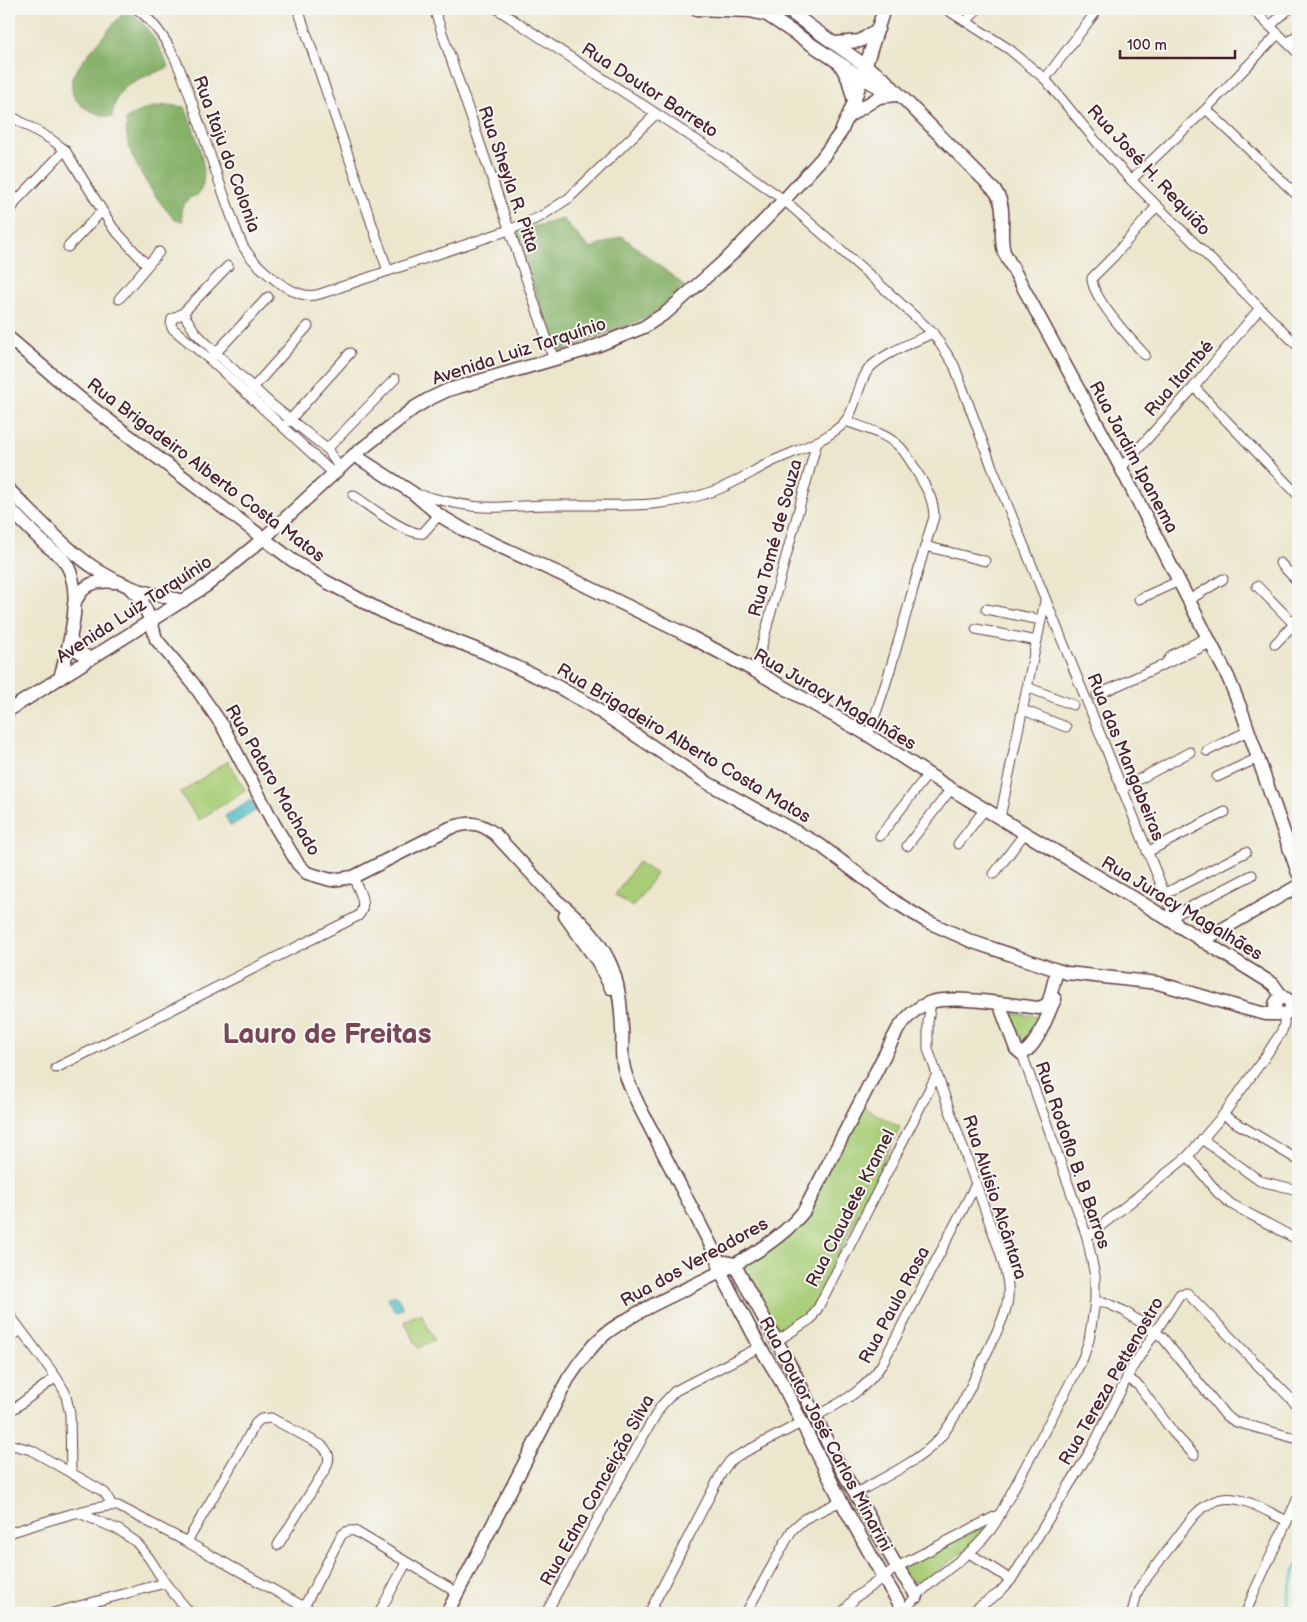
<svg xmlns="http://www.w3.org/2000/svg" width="1307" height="1622" font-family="'Balsamiq Sans',sans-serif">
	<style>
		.green { fill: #a9ce77; stroke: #7a7651 }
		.forest { fill: #86b168; stroke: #68684a }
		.water { fill: #51bfc6; stroke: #4e6f78 }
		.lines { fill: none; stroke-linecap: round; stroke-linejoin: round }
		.stream { stroke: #51bfc6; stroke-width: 2.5 }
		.street-casing { stroke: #623d43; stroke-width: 11 }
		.secondary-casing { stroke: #623d43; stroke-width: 15 }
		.street { stroke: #fff; stroke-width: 9 }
		.secondary { stroke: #fff; stroke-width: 12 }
		.labels { text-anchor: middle; stroke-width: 4; stroke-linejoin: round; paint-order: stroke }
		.street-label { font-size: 18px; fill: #4a1f2b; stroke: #f6f6f2 }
		.town-label { font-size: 28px; font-weight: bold; fill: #794657; stroke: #f6f6f2 }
	</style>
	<rect width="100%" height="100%" fill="#f6f6f2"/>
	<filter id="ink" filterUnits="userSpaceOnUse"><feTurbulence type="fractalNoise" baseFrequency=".02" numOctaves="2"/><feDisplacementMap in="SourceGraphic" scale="10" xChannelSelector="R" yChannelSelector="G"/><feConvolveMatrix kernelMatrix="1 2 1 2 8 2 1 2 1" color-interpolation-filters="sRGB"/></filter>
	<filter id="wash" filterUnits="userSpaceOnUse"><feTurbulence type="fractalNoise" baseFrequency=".0096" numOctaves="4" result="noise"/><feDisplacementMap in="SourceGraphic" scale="20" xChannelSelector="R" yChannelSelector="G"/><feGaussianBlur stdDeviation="1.12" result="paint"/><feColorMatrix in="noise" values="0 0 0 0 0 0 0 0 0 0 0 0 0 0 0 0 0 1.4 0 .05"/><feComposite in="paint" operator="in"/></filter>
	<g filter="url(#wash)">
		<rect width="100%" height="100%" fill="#ebe6cc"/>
		<g class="green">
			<path d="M228,761L245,790L199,820L180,793Z"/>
			<path d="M638,862L656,874L633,907L615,895Z"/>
			<path d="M1012,1013L1041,1017L1027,1045L1019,1043L1011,1015Z"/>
			<path d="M863,1107L900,1127L817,1299L800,1323L778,1342L739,1267L793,1231Z"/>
			<path d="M421,1313L434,1340L418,1348L404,1321Z"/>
			<path d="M982,1527L983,1532L980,1538L924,1582H911L901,1569Z"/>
		</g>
		<g class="forest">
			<path d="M122,14H133C152,31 158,45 169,67C139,81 117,79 112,117C100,116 81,109 74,97C71,92 72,82 72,77L85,58Z"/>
			<path d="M166,105L185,107C192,126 214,176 198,194C195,196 194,196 191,197C187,200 184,205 181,209L183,221L175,220C158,202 134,167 128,143C126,136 127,127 126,119L145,109Z"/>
			<path d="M563,219L590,249L622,236L685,286L649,317L555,353L516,231Z"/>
		</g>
		<g class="water">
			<path d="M251,800L257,810L231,826L225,816Z"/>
			<path d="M396,1294L403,1308L395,1312L388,1298Z"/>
		</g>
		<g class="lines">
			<path class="stream" d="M1287,1613L1286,1607L1295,1570L1298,1564"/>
		</g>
	</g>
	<g filter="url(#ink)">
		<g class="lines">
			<defs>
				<g id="street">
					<path d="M137,9C174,37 186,86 201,128C212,161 223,193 235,226C238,233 240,241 244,248C255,265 281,288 301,294C307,296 313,296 320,294L509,230L540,217L569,198L656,114"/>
					<path d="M298,9L388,271"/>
					<path d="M434,9L554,360"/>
					<path d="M497,9L736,166L784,200L865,271L933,333L954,365L992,467L1177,924"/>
					<path d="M946,9L1009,49L1045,79L1104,151L1131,180L1298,346"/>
					<path d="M1252,9L1298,53"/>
					<path d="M967,21L977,9"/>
					<path d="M1270,26L1289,9"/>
					<path d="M1288,43L1298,34"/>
					<path d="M1045,79L1098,9"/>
					<path d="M1206,109L1298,196"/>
					<path d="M9,115L52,140L65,150L113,228L147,265"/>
					<path d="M1131,180L1206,109L1278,34"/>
					<path d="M9,213L17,200L65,150"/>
					<path d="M68,247L102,211"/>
					<path d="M228,266L183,313L172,319L171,325L172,328L209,359L333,473"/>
					<path d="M119,299L159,252"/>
					<path d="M183,313L195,332L216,353L271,404L327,449L339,467"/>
					<path d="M1145,355C1132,341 1091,297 1092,278L1114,256L1157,206"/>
					<path d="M212,357L268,297"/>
					<path d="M1194,387L1298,495"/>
					<path d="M253,388L308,326"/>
					<path d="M846,421C864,428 888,434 901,448C909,457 914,467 920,477C928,491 934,501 934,517C911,590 895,664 868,735"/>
					<path d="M288,422L350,353"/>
					<path d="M327,449L395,379"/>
					<path d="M1121,468L1194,387L1260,308"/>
					<path d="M416,494C438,499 460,506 483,507C506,508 528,505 551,505C607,504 665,511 719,489C738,481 755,470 773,461C795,451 818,444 837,429C856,416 855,392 866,373C874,357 916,341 933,333"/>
					<path d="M353,495C368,505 407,536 423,533L439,515"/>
					<path d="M925,546L985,561"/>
					<path d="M1280,563L1298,582"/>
					<path d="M1257,586L1294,624"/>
					<path d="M1139,599L1179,581"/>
					<path d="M1189,600L1223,579"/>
					<path d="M986,609L1041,620"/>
					<path d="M976,629L1037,641"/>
					<path d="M1275,644L1297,621"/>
					<path d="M1166,663L1172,655L1208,637"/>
					<path d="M755,671L817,442"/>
					<path d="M1027,687L1073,705"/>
					<path d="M1097,695L1211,643"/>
					<path d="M1023,710L1066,727"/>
					<path d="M1207,751L1248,731"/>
					<path d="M1217,777L1258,758"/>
					<path d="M1121,789L1190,752"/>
					<path d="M1000,818L1045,601"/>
					<path d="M880,836L928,774"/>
					<path d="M958,844L985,809"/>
					<path d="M907,846L951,789"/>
					<path d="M1147,852L1225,812"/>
					<path d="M994,874L1025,833"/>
					<path d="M1164,894L1246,852"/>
					<path d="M1173,916L1252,875"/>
					<path d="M56,1068L358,916C369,905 358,889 353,877"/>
					<path d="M1223,1115L1298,1160"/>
					<path d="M1202,1139L1260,1181L1298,1190"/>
					<path d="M1188,1156L1217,1192L1231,1204L1298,1240"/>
					<path d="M1087,1237L1188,1156L1223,1115L1265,1057L1282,1031L1284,1024V1015"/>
					<path d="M1095,1302H1104L1124,1311L1162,1337L1226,1416L1236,1422L1298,1439"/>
					<path d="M9,1314L56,1377L65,1392L70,1414L71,1473"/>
					<path d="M9,1339L20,1330"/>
					<path d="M777,1341L811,1319L819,1306L936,1076"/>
					<path d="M1127,1377L1139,1386L1173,1432L1194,1455"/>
					<path d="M15,1408L56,1377"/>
					<path d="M816,1416C842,1402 866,1390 882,1364L975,1186"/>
					<path d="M9,1444L31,1450L99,1489L105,1493L112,1505"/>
					<path d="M855,1494C880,1479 912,1465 933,1445C954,1426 975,1377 988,1350C995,1335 1004,1320 1007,1304C1011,1286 1005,1270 1000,1252L928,1049V1022L931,1002"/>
					<path d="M79,1513L119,1530L136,1542L149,1558L165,1583L190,1613"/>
					<path d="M9,1533C32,1526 98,1503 118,1506L187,1542L315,1613"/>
					<path d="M187,1542L256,1423L261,1419L271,1418L321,1445C329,1452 331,1458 326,1468L278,1545"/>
					<path d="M969,1553L1011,1580"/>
					<path d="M304,1607L341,1536C345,1531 349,1530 355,1531L458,1593"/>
					<path d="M53,1613L165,1583"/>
					<path d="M379,1613L406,1563"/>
					<path d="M546,1613L644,1435L661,1406L675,1391L760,1347"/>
					<path d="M649,1613L722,1472L730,1461L739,1455L801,1423"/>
					<path d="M746,1613L792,1530L804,1519L841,1501"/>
					<path d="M842,1613L856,1597L897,1567L1000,1514L1067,1389L1083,1358L1089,1340L1095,1302V1276L1087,1237L1022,1054"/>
					<path d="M903,1613C929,1574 978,1558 1000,1515"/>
					<path d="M970,1613L999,1593L1011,1580L1092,1448L1132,1368L1180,1294L1187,1293L1298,1406"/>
					<path d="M1132,1613L1137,1593L1142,1584L1192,1518C1224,1482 1252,1504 1287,1521"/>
					<path d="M1246,1613L1254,1592L1298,1498"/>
				</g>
				<g id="secondary">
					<path d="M696,9L750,11L767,15L862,78L884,90L895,92"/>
					<path d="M786,9L884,79L996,192C1008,210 998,231 1004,252L1121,468L1228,677L1241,709L1298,873"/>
					<path d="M835,43L860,41L878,29"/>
					<path d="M840,64L848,79L854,101"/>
					<path d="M849,116L879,97L896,95"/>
					<path d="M9,338L82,400L292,560L325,581L393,617L486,653L551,683L587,703L706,782L820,845L895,902L926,921L973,942L1057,970L1067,973L1158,983L1246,1009L1266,1014H1279"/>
					<path d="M354,455L413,493L439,515L466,531L578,582L689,636L755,671L868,735L951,789L1137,900L1268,981L1273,984L1283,998"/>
					<path d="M9,490C45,525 80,567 128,586C145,594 165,596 183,601"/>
					<path d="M9,508C21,520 32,532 44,543C50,549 57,553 62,558C87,587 69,646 60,678"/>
					<path d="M130,588L142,600L145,608L151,621L156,639L192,682L222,725L274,824L298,864L307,873L331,880L353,877L450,828C469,822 478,821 495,834L557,901C577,916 598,938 609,961C619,981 621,1007 622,1029C623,1040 621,1052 623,1063C625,1078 633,1093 639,1106L718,1259L720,1271L760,1347L782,1383L841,1501L883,1577L904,1611"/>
					<path d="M74,604C83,584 94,580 115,582"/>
					<path d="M71,640L77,650L90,659"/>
					<path d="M9,710L206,586L264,538L354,455L414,408L429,399L448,390L586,350L644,327L667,312L731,255L784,200L822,158L841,132L854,102L884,9"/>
					<path d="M565,916L598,962L611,988"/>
					<path d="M1202,941L1298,886"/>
					<circle cx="1283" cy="1006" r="8"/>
					<path d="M999,1003L1016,1049L1022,1054C1038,1046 1047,1015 1055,999"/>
					<path d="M726,1262L734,1264L796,1376L833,1454L897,1567L917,1596"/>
					<path d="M447,1613L568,1379C579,1363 589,1348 604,1335C613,1327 625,1321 636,1314C689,1284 766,1259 804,1211L898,1029C907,1017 916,1007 931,1002C955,995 1012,1005 1039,1008L1046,1005L1049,1001L1057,970"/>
				</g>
			</defs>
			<use href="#street" class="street-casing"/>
			<use href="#secondary" class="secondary-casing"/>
			<use href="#street" class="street"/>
			<use href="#secondary" class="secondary"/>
		</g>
	</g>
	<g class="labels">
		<g class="street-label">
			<text transform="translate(650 90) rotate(33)" y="6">Rua Doutor Barreto</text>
			<text transform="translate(227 154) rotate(70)" y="6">Rua Itaju do Colonia</text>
			<text transform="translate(1149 170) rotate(47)" y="6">Rua José H. Requião</text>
			<text transform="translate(509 179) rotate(71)" y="6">Rua Sheyla R. Pitta</text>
			<text transform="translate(519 351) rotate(-18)" y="6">Avenida Luiz Tarquínio</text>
			<text transform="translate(1179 378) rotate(-49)" y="6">Rua Itambé</text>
			<text transform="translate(1134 457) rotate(62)" y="6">Rua Jardim Ipanema</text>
			<text transform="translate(206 470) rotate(37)" y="6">Rua Brigadeiro Alberto Costa Matos</text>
			<text transform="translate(775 538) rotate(-75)" y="6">Rua Tomé de Souza</text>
			<text transform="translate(134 609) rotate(-33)" y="6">Avenida Luiz Tarquínio</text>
			<text transform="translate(835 699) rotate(30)" y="6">Rua Juracy Magalhães</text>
			<text transform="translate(684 743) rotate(31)" y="6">Rua Brigadeiro Alberto Costa Matos</text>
			<text transform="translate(1126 757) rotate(68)" y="6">Rua das Mangabeiras</text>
			<text transform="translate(273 780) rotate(60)" y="6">Rua Pataro Machado</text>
			<text transform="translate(1182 908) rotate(31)" y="6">Rua Juracy Magalhães</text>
			<text transform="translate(1073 1155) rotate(71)" y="6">Rua Rodoflo B. B Barros</text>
			<text transform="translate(995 1197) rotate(72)" y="6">Rua Aluísio Alcântara</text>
			<text transform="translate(850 1208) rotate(-63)" y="6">Rua Claudete Kramel</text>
			<text transform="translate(694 1262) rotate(-29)" y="6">Rua dos Vereadores</text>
			<text transform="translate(894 1305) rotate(-62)" y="6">Rua Paulo Rosa</text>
			<text transform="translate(1111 1381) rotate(-60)" y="6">Rua Tereza Pettenostro</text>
			<text transform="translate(826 1434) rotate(62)" y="6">Rua Doutor José Carlos Minarini</text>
			<text transform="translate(597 1490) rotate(-61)" y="6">Rua Edna Conceição Silva</text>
		</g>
		<g class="town-label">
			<text x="327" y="1043">Lauro de Freitas</text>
		</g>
	</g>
	<rect width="1307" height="1622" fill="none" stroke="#f6f6f2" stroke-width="30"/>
	<path d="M1120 50v8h115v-8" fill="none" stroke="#4a1f2b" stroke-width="2.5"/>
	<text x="1127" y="50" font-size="15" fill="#4a1f2b" stroke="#f6f6f2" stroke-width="4" paint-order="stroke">100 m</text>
</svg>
